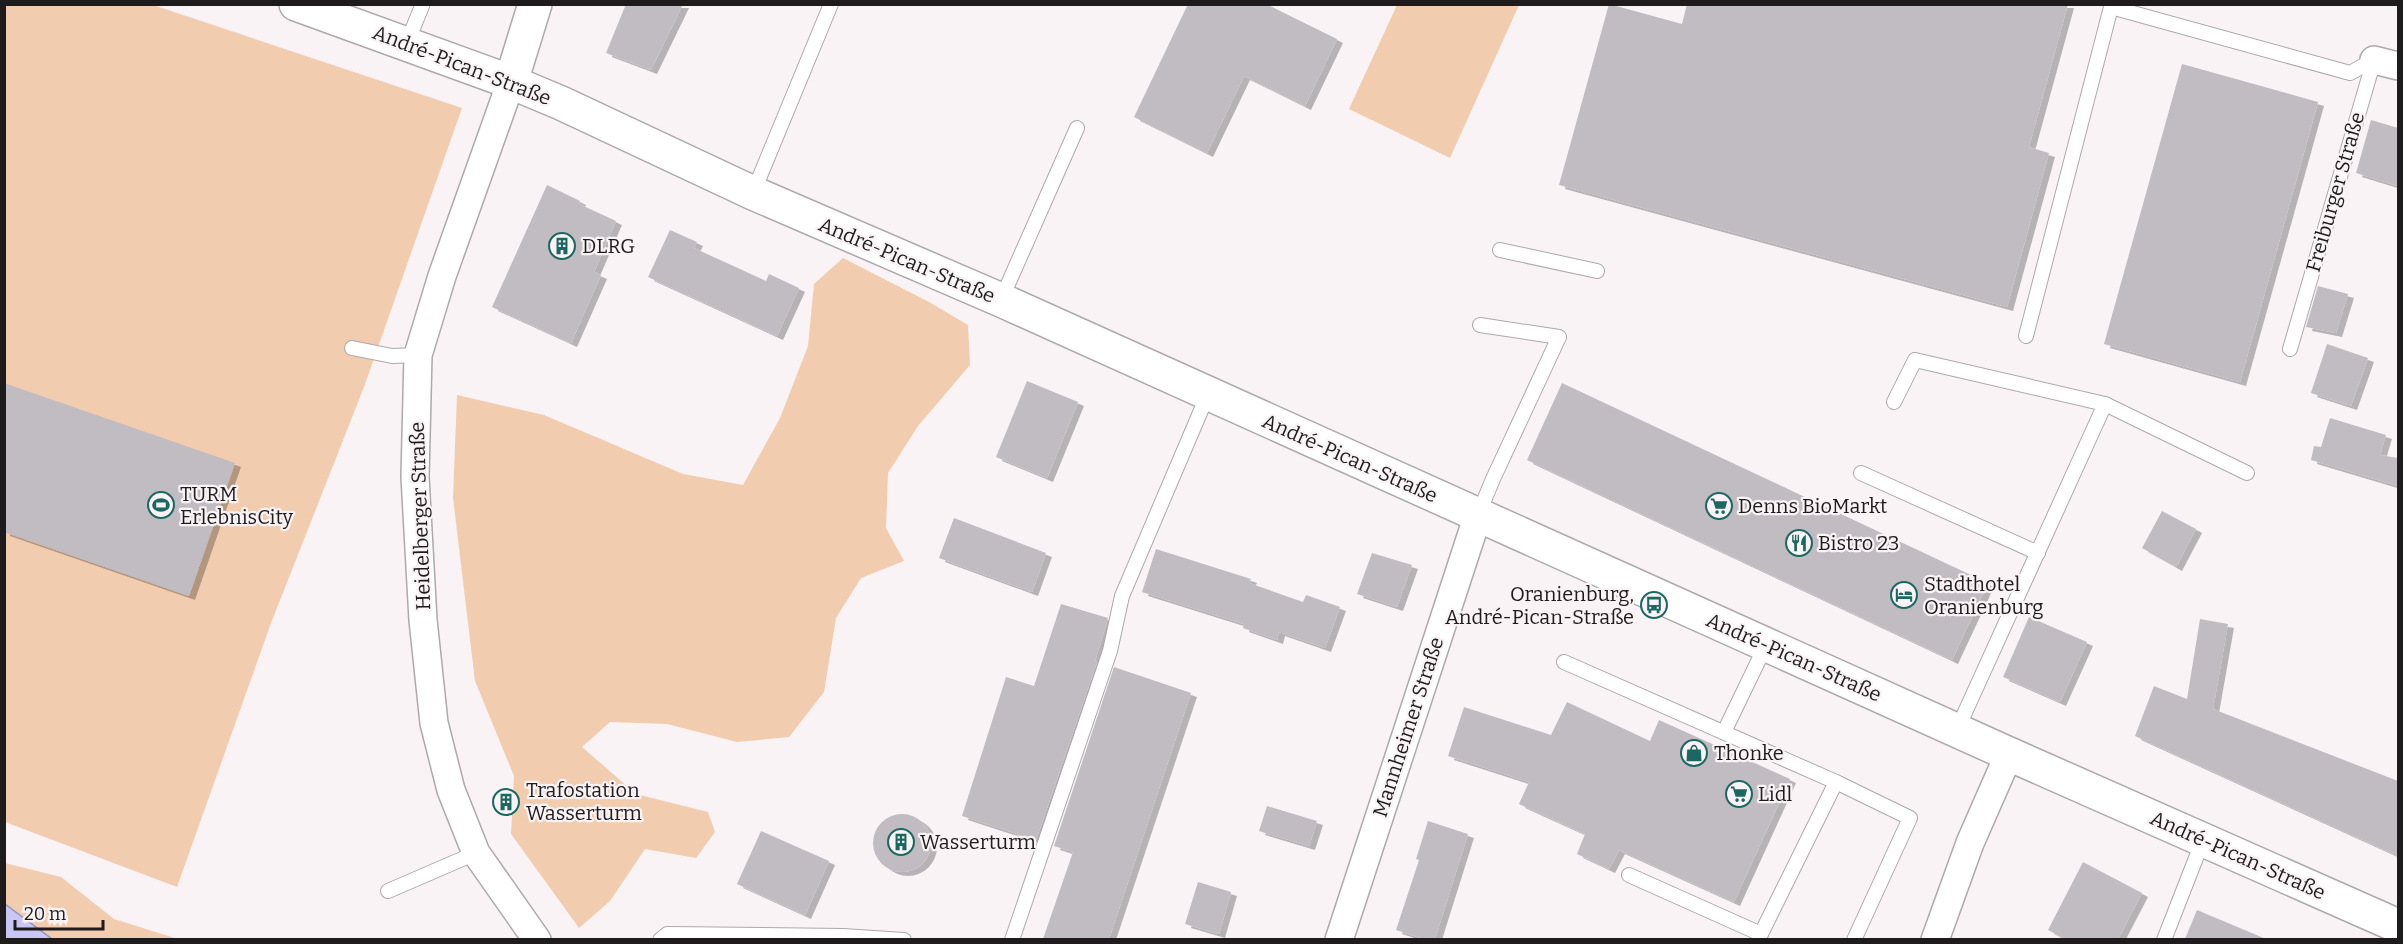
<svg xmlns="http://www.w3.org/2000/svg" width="2403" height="944" font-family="Bitter,serif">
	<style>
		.green { fill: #f1ccaf }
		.water { fill: #c9c6f6; stroke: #9593b5; stroke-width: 1.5 }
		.building { fill: #c0bcc1; filter: url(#shadow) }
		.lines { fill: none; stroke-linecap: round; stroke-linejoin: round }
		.lane-casing { stroke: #aea8aa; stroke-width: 16 }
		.street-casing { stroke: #aea8aa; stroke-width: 30 }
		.secondary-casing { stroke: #aea8aa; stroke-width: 36 }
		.lane { stroke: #fff; stroke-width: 14 }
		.street { stroke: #fff; stroke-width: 27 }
		.secondary { stroke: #fff; stroke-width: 33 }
		.labels { text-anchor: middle; stroke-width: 4.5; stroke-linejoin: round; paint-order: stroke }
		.street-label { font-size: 20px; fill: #1d1b1c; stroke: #faf3f5 }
		.poi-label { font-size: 20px; fill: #1d1b1c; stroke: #faf3f5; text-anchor: start }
	</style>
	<defs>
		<filter id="shadow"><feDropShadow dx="6" dy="4" stdDeviation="0" flood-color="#0004"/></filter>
	</defs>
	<rect width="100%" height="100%" fill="#faf3f5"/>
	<g class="green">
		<path d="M4,5H153L462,108L364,387L271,623L177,887L5,822Z"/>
		<path d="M1397,5H1519L1450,158L1349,109Z"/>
		<path d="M843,258L929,302L968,325L970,365L918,426L888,473L886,528L904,561L861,578L836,618L824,692L789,737L737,742L667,724L610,722L582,747L636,794L708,812L715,832L696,858L645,849L610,901L579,928L511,834L514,776L475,681L453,498L457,395L544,415L683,474L743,485L780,418L808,346L814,284Z"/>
		<path d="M5,863L61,877L114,919L178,939H52L5,904Z"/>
	</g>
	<path class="water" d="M5,904L52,939H5Z"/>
	<g class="building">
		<path d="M626,4H683L651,70L606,53Z"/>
		<path d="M1188,4H1266L1337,39L1305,106L1244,76L1207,153L1134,117Z"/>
		<path d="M1609,4L1682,24L1687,4H2068L2029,147L2049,153L2007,307L1559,185Z"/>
		<path d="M2182,64L2318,102L2240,382L2104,344Z"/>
		<path d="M2371,120L2398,128V186L2356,173Z"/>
		<path d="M547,185L580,201L579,204L616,221L594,272L601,275L571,343L492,307Z"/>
		<path d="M670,230L697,242L694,248L766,281L769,274L799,288L777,336L648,277Z"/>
		<path d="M2318,286L2348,294L2336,333L2306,327Z"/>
		<path d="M2327,344L2368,358L2351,406L2311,393Z"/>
		<path d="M1027,381L1078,402L1047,478L996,457Z"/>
		<path d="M4,383L235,463L189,596L4,532Z"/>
		<path d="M1562,383L1988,583L1952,660L1527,460Z"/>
		<path d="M2330,418L2386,435L2380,455L2398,458V486L2311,460L2314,446L2321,447Z"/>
		<path d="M2162,511L2196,529L2176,567L2142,548Z"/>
		<path d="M954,518L1046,553L1032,592L939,558Z"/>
		<path d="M1156,549L1251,579L1249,583L1303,602L1306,595L1340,607L1325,648L1279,632L1277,640L1243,628L1244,624L1142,592Z"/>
		<path d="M1372,553L1412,565L1397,607L1357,594Z"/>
		<path d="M1061,604L1108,618L1095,661L1097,662L1036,840L962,816L1006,677L1034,686Z"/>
		<path d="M2029,617L2087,642L2060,702L2003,677Z"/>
		<path d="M2200,619L2228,624L2213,709L2398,781V856L2135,736L2154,686L2187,699Z"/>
		<path d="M1114,667L1191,693L1109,939H1043L1073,852L1054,846Z"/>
		<path d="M1567,702L1650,741L1659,720L1790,779L1734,902L1619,850L1609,869L1577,854L1585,834L1519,804L1529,782L1448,756L1464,707L1551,735Z"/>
		<path d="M1267,806L1317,821L1309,846L1259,831Z"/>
		<circle cx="902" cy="843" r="29"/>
		<path d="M1428,821L1468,834L1435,939H1424L1396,930L1419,860L1416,859Z"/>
		<path d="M761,831L829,861L805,915L737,884Z"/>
		<path d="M2083,862L2142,893L2118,939H2065L2048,930Z"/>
		<path d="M1198,882L1231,892L1219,934L1185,924Z"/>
		<path d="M2197,910L2266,939H2185Z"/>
	</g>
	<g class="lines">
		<defs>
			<g id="lane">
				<path d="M407,43L422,6"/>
				<path d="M753,193L831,4"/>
				<path d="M1500,250L1597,271"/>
				<path d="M1001,300L1077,128"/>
				<path d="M2026,336L2111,7L2350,73L2374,60"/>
				<path d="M352,348L392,356L418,355"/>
				<path d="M2290,349L2374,60"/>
				<path d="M1894,402L1915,360L2105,404L1957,730"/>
				<path d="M2105,404L2247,473"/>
				<path d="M1861,473L2038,553"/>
				<path d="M1478,515L1493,479L1559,337L1480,325"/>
				<path d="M1564,662L1836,782"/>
				<path d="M1724,732L1766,645"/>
				<path d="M1629,875L1761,934"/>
				<path d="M388,891L476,853"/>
				<path d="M660,940L667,934L843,936L904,940"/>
				<path d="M1012,940L1110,651L1122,596L1208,394"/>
				<path d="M1758,940L1836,782L1910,818L1854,940"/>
				<path d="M2164,940L2203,840"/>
			</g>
			<g id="street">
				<path d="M2374,60L2398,66"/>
				<path d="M511,82L442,276L418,355L415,477L423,620L434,723L451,790L476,853L537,940"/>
				<path d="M1339,940L1478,515"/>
				<path d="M1935,940L1970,843L2009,754"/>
			</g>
			<g id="secondary">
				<path d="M296,4L511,82L561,103L753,193L1001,300L2009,754L2398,926"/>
				<path d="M511,82L535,4"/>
			</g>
		</defs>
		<use href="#lane" class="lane-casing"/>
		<use href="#street" class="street-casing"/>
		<use href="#secondary" class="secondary-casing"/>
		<use href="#lane" class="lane"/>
		<use href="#street" class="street"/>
		<use href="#secondary" class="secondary"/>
	</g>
	<defs>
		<symbol id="building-ring" viewBox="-11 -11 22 22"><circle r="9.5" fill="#faf3f5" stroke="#1b6762" stroke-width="1.5"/><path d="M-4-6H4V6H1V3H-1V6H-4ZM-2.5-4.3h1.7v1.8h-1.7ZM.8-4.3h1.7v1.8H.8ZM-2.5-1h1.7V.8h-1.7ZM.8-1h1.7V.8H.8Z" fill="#1b6762"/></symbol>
		<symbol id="stadium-ring" viewBox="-11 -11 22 22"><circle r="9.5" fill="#faf3f5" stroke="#1b6762" stroke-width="1.5"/><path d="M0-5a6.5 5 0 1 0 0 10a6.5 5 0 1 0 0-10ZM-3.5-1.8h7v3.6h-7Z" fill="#1b6762"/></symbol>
		<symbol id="supermarket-ring" viewBox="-11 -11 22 22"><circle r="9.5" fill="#faf3f5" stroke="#1b6762" stroke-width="1.5"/><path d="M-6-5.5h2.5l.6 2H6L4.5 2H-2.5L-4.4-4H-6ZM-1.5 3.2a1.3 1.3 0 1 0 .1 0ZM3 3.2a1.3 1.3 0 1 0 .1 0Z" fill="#1b6762"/></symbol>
		<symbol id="restaurant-ring" viewBox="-11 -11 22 22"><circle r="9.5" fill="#faf3f5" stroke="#1b6762" stroke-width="1.5"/><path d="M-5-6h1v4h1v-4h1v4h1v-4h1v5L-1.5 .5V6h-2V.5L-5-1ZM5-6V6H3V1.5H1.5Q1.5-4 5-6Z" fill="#1b6762"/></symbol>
		<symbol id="hotel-ring" viewBox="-11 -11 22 22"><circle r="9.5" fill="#faf3f5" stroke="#1b6762" stroke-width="1.5"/><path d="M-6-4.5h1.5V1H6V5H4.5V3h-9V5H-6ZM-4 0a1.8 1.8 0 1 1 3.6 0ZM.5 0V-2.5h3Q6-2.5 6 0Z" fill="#1b6762"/></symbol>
		<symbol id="bus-ring" viewBox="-11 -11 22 22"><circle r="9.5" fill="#faf3f5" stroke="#1b6762" stroke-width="1.5"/><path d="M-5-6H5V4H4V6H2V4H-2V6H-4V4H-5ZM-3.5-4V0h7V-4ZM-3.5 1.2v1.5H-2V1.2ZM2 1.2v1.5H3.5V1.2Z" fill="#1b6762"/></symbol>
		<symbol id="shop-ring" viewBox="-11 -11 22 22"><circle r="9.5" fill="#faf3f5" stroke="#1b6762" stroke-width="1.5"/><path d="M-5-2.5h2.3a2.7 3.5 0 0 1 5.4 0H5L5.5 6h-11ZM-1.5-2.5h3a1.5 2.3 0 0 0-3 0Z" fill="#1b6762"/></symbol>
	</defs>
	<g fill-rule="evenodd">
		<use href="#building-ring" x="547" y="231" width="30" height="30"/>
		<use href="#stadium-ring" x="146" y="490" width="30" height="30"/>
		<use href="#supermarket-ring" x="1704" y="491" width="30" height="30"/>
		<use href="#restaurant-ring" x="1784" y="528" width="30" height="30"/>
		<use href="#hotel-ring" x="1889" y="580" width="30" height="30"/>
		<use href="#bus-ring" x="1639" y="590" width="30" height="30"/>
		<use href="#shop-ring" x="1679" y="738" width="30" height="30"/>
		<use href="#supermarket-ring" x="1724" y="779" width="30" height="30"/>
		<use href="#building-ring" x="491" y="787" width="30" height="30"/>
		<use href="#building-ring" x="886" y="827" width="30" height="30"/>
	</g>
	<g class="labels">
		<g class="street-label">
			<text transform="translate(462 65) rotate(21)" y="7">André-Pican-Straße</text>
			<text transform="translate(2335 192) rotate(-74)" y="7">Freiburger Straße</text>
			<text transform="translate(907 260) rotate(23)" y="7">André-Pican-Straße</text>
			<text transform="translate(1350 458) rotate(24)" y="7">André-Pican-Straße</text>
			<text transform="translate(420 516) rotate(-92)" y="7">Heidelberger Straße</text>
			<text transform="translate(1794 657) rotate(24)" y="7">André-Pican-Straße</text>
			<text transform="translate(1408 727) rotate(-72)" y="7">Mannheimer Straße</text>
			<text transform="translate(2238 855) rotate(24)" y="7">André-Pican-Straße</text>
		</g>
		<g class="poi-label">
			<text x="582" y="253">DLRG</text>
			<text x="180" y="501">TURM<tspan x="180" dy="23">ErlebnisCity</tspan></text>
			<text x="1738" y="513">Denns BioMarkt</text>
			<text x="1818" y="550">Bistro 23</text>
			<text x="1924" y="591">Stadthotel<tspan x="1924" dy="23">Oranienburg</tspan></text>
			<text x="1634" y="601" text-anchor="end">Oranienburg,<tspan x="1634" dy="23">André-Pican-Straße</tspan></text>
			<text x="1714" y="760">Thonke</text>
			<text x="526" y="797">Trafostation<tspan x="526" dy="23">Wasserturm</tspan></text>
			<text x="1758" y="801">Lidl</text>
			<text x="920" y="849">Wasserturm</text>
		</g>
	</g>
	<rect width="2403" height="944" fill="none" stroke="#1d1b1c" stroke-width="12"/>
	<path d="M15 920v9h88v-9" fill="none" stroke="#1d1b1c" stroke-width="3"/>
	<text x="24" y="920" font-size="18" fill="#1d1b1c" stroke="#faf3f5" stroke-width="4.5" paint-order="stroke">20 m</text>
</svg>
